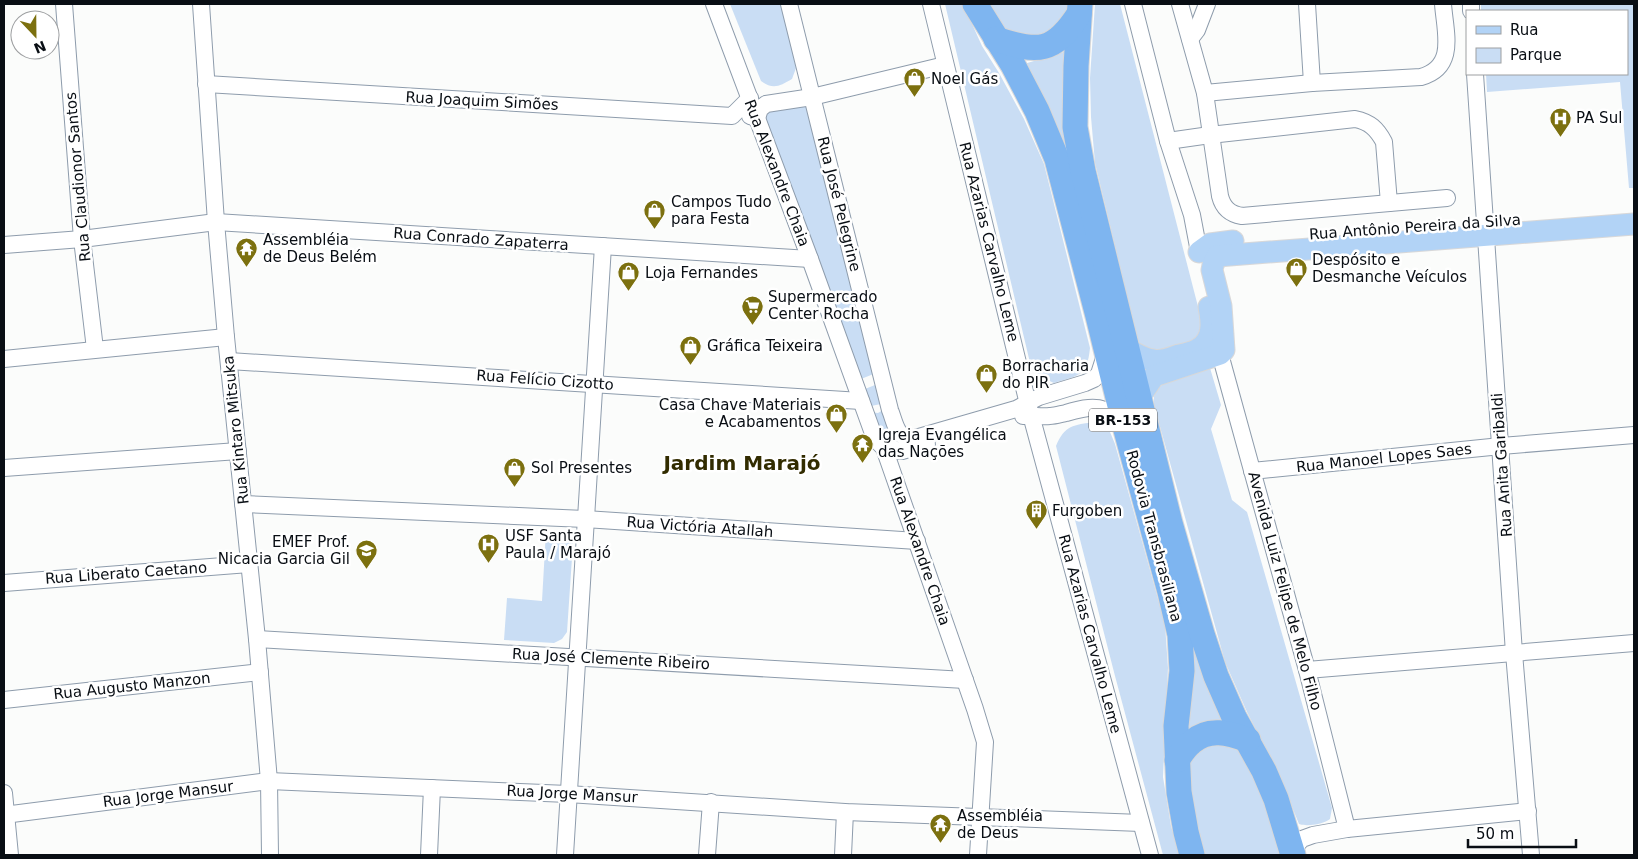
<svg xmlns="http://www.w3.org/2000/svg" width="1638" height="859" font-family="'DejaVu Sans',sans-serif">
	<style>
		.green { fill: #c9ddf4 }
		.lines { fill: none; stroke-linecap: round; stroke-linejoin: round }
		.minor-casing { stroke: #8e9cac; stroke-width: 18 }
		.major-casing { stroke: #d8d8d9; stroke-width: 23 }
		.highway-casing { stroke: #d8d8d9; stroke-width: 27 }
		.minor { stroke: #fff; stroke-width: 16 }
		.major { stroke: #b2d3f6; stroke-width: 21 }
		.highway { stroke: #7eb5f0; stroke-width: 25 }
		.labels { text-anchor: middle; stroke-width: 5; stroke-linejoin: round; paint-order: stroke }
		.shield { fill: #fff; stroke: #53565a; stroke-width: 1 }
		.shield-label { font-size: 14px; font-weight: bold; fill: #090e14 }
		.poi-label { font-size: 15px; fill: #090e14; stroke: #fff; text-anchor: start }
		.street-label { font-size: 15px; fill: #090e14; stroke: #fff }
		.district-label { font-size: 20px; font-weight: bold; fill: #322c00; stroke: #fff }
	</style>
	<rect width="100%" height="100%" fill="#fbfcfb"/>
	<g class="green">
		<path d="M730,4H781L796,68L792,79C780,86 773,90 761,81Z"/>
		<path d="M945,4H963L982,46L999,73L1024,119L1044,164L1090,348C1087,377 1079,375 1054,383L1041,377L1031,367Z"/>
		<path d="M984,4H1073V8L1039,40L1001,31Z"/>
		<path d="M1095,4H1120L1203,326L1195,341C1172,349 1160,358 1138,342L1095,163L1091,117L1090,78Z"/>
		<path d="M1481,4H1634V188H1629L1620,82L1487,92L1486,74H1627V11H1481Z"/>
		<path d="M1067,51L1072,168L1024,64Z"/>
		<path d="M804,103L807,108L876,373L861,379L765,120V114L770,109Z"/>
		<path d="M1210,368L1221,405L1211,429L1232,500L1247,512L1332,808L1330,819C1324,824 1307,827 1299,824L1281,780L1247,712L1225,662L1154,405C1154,400 1153,394 1157,389C1164,380 1198,372 1210,368Z"/>
		<path d="M875,385L879,386L881,404L871,406L865,389Z"/>
		<path d="M886,408L895,434L892,441L885,444L870,412L878,413Z"/>
		<path d="M1095,422L1110,432L1115,444L1165,624L1168,668L1163,777L1171,826L1180,855H1163L1115,676L1056,446C1065,425 1073,425 1095,422Z"/>
		<path d="M546,531C557,532 567,532 573,543L567,632L562,639L554,643L504,640L507,598L542,601Z"/>
		<path d="M1186,622L1228,727L1186,737Z"/>
		<path d="M1239,742L1286,855H1200L1184,768L1197,745Z"/>
	</g>
	<g class="lines">
		<defs>
			<g id="minor">
				<path d="M64,4L82,239L95,349"/>
				<path d="M201,4L216,222L226,337L257,639L269,781L270,855"/>
				<path d="M714,4L810,259L875,439L884,448L975,709L985,742L978,855"/>
				<path d="M789,4L890,410C895,422 896,438 912,439L1016,409L1039,397L1085,383L1094,379L1099,374L1106,352"/>
				<path d="M931,4L1028,404L1150,855"/>
				<path d="M1133,4L1168,141L1192,215L1199,252"/>
				<path d="M1180,4L1205,93L1220,196C1223,208 1230,214 1242,216L1447,198"/>
				<path d="M1307,4L1312,83"/>
				<path d="M1471,4V11"/>
				<path d="M1190,39L1197,30L1207,4"/>
				<path d="M1475,74L1514,653L1531,855"/>
				<path d="M206,84L732,116L750,98"/>
				<path d="M1205,93L1312,83L1421,77C1457,67 1445,32 1443,4"/>
				<path d="M750,116L757,118L760,109L766,104L812,97L945,65"/>
				<path d="M1168,141L1210,135L1355,119C1370,122 1377,129 1384,142L1389,203"/>
				<path d="M4,245L82,239L216,222L810,259"/>
				<path d="M1220,354L1307,670L1347,829"/>
				<path d="M4,359L226,337"/>
				<path d="M229,361L861,401"/>
				<path d="M1023,416C1032,415 1041,417 1050,416C1055,416 1061,414 1066,413C1094,405 1105,403 1124,428"/>
				<path d="M884,448L902,451L927,444"/>
				<path d="M4,468L238,451"/>
				<path d="M1252,471L1501,446L1634,435"/>
				<path d="M243,504L585,519L917,541"/>
				<path d="M4,583L249,564"/>
				<path d="M257,639L965,680"/>
				<path d="M1307,670L1634,643"/>
				<path d="M4,700L260,672"/>
				<path d="M4,793L10,855"/>
				<path d="M4,815L269,781L568,794L845,812L1141,823"/>
				<path d="M1292,850L1302,839L1313,835L1347,829L1528,811"/>
				<path d="M429,855L432,788"/>
				<path d="M565,855L603,246"/>
				<path d="M707,855L711,802"/>
				<path d="M843,855L845,812"/>
			</g>
			<g id="major">
				<path d="M1199,252L1210,244L1233,241"/>
				<path d="M1127,349C1135,353 1144,359 1153,360C1162,362 1170,358 1179,355C1185,354 1193,352 1198,349C1214,340 1212,322 1209,307"/>
				<path d="M1139,398L1154,376L1220,354L1224,350L1221,306L1212,270L1213,265L1217,256L1634,224"/>
			</g>
			<g id="highway">
				<path d="M975,4L1013,65L1037,111L1057,159L1098,316L1126,430L1170,592L1180,635L1182,671L1176,726L1179,792L1186,832L1192,855"/>
				<path d="M1080,4L1076,66L1075,127L1083,171L1170,523L1202,634L1216,676L1234,717L1264,771L1276,799L1293,855"/>
				<path d="M996,39C1038,53 1054,53 1079,14"/>
				<path d="M1177,760C1181,754 1186,746 1192,742C1209,727 1229,733 1248,740"/>
			</g>
		</defs>
		<use href="#minor" class="minor-casing"/>
		<use href="#major" class="major-casing"/>
		<use href="#highway" class="highway-casing"/>
		<use href="#minor" class="minor"/>
		<use href="#major" class="major"/>
		<use href="#highway" class="highway"/>
	</g>
	<defs>
		<symbol id="shop-pin" viewBox="-11 -11 22 30"><path d="M0 17L-7.5 6A9.5 9.5 0 1 1 7.5 6Z" fill="#7c700f" stroke="#fff"/><path d="M-5-2.5h2.3a2.7 3.5 0 0 1 5.4 0H5L5.5 6h-11ZM-1.5-2.5h3a1.5 2.3 0 0 0-3 0Z" fill="#fff"/></symbol>
		<symbol id="hospital-pin" viewBox="-11 -11 22 30"><path d="M0 17L-7.5 6A9.5 9.5 0 1 1 7.5 6Z" fill="#7c700f" stroke="#fff"/><path d="M-5-5h3v3.5h4V-5h3V5h-3V1.5h-4V5h-3Z" fill="#fff"/></symbol>
		<symbol id="temple-pin" viewBox="-11 -11 22 30"><path d="M0 17L-7.5 6A9.5 9.5 0 1 1 7.5 6Z" fill="#7c700f" stroke="#fff"/><path d="M0-6L5-2H3V0L6.5 2.5H4V6H1.5V3h-3V6H-4V2.5H-6.5L-3 0V-2H-5Z" fill="#fff"/></symbol>
		<symbol id="supermarket-pin" viewBox="-11 -11 22 30"><path d="M0 17L-7.5 6A9.5 9.5 0 1 1 7.5 6Z" fill="#7c700f" stroke="#fff"/><path d="M-6-5.5h2.5l.6 2H6L4.5 2H-2.5L-4.4-4H-6ZM-1.5 3.2a1.3 1.3 0 1 0 .1 0ZM3 3.2a1.3 1.3 0 1 0 .1 0Z" fill="#fff"/></symbol>
		<symbol id="building-pin" viewBox="-11 -11 22 30"><path d="M0 17L-7.5 6A9.5 9.5 0 1 1 7.5 6Z" fill="#7c700f" stroke="#fff"/><path d="M-4-6H4V6H1V3H-1V6H-4ZM-2.5-4.3h1.7v1.8h-1.7ZM.8-4.3h1.7v1.8H.8ZM-2.5-1h1.7V.8h-1.7ZM.8-1h1.7V.8H.8Z" fill="#fff"/></symbol>
		<symbol id="school-pin" viewBox="-11 -11 22 30"><path d="M0 17L-7.5 6A9.5 9.5 0 1 1 7.5 6Z" fill="#7c700f" stroke="#fff"/><path d="M0-5L7-2L0 1L-7-2ZM-4 1L0 2.5L4 1V4Q0 6-4 4Z" fill="#fff"/></symbol>
	</defs>
	<g fill-rule="evenodd">
		<use href="#shop-pin" x="902" y="66" width="25" height="34"/>
		<use href="#hospital-pin" x="1548" y="106" width="25" height="34"/>
		<use href="#shop-pin" x="642" y="198" width="25" height="34"/>
		<use href="#temple-pin" x="234" y="236" width="25" height="34"/>
		<use href="#shop-pin" x="1284" y="256" width="25" height="34"/>
		<use href="#shop-pin" x="616" y="260" width="25" height="34"/>
		<use href="#supermarket-pin" x="740" y="294" width="25" height="34"/>
		<use href="#shop-pin" x="678" y="334" width="25" height="34"/>
		<use href="#shop-pin" x="974" y="362" width="25" height="34"/>
		<use href="#shop-pin" x="824" y="402" width="25" height="34"/>
		<use href="#temple-pin" x="850" y="432" width="25" height="34"/>
		<use href="#shop-pin" x="502" y="456" width="25" height="34"/>
		<use href="#building-pin" x="1024" y="498" width="25" height="34"/>
		<use href="#hospital-pin" x="476" y="532" width="25" height="34"/>
		<use href="#school-pin" x="354" y="538" width="25" height="34"/>
		<use href="#temple-pin" x="928" y="812" width="25" height="34"/>
	</g>
	<g class="labels">
		<rect class="shield" x="1089" y="408.5" width="68" height="23" rx="4"/>
		<g class="shield-label">
			<text x="1123" y="425">BR-153</text>
		</g>
		<g class="poi-label">
			<text x="931" y="84">Noel Gás</text>
			<text x="1576" y="123">PA Sul</text>
			<text x="671" y="207">Campos Tudo<tspan x="671" dy="17">para Festa</tspan></text>
			<text x="263" y="245">Assembléia<tspan x="263" dy="17">de Deus Belém</tspan></text>
			<text x="1312" y="265">Despósito e<tspan x="1312" dy="17">Desmanche Veículos</tspan></text>
			<text x="645" y="278">Loja Fernandes</text>
			<text x="768" y="302">Supermercado<tspan x="768" dy="17">Center Rocha</tspan></text>
			<text x="707" y="351">Gráfica Teixeira</text>
			<text x="1002" y="371">Borracharia<tspan x="1002" dy="17">do PIR</tspan></text>
			<text x="821" y="410" text-anchor="end">Casa Chave Materiais<tspan x="821" dy="17">e Acabamentos</tspan></text>
			<text x="878" y="440">Igreja Evangélica<tspan x="878" dy="17">das Nações</tspan></text>
			<text x="531" y="473">Sol Presentes</text>
			<text x="1052" y="516">Furgoben</text>
			<text x="505" y="541">USF Santa<tspan x="505" dy="17">Paula / Marajó</tspan></text>
			<text x="350" y="547" text-anchor="end">EMEF Prof.<tspan x="350" dy="17">Nicacia Garcia Gil</tspan></text>
			<text x="957" y="821">Assembléia<tspan x="957" dy="17">de Deus</tspan></text>
		</g>
		<g class="street-label">
			<text transform="translate(482 101) rotate(3)" y="5">Rua Joaquim Simões</text>
			<text transform="translate(777 173) rotate(69)" y="5">Rua Alexandre Chaia</text>
			<text transform="translate(78 177) rotate(-95)" y="5">Rua Claudionor Santos</text>
			<text transform="translate(839 204) rotate(76)" y="5">Rua José Pelegrine</text>
			<text transform="translate(1415 227) rotate(-4)" y="5">Rua Antônio Pereira da Silva</text>
			<text transform="translate(481 239) rotate(4)" y="5">Rua Conrado Zapaterra</text>
			<text transform="translate(989 242) rotate(76)" y="5">Rua Azarias Carvalho Leme</text>
			<text transform="translate(545 380) rotate(4)" y="5">Rua Felício Cizotto</text>
			<text transform="translate(236 430) rotate(-96)" y="5">Rua Kintaro Mitsuka</text>
			<text transform="translate(1384 458) rotate(-6)" y="5">Rua Manoel Lopes Saes</text>
			<text transform="translate(1502 465) rotate(-94)" y="5">Rua Anita Garibaldi</text>
			<text transform="translate(700 527) rotate(4)" y="5">Rua Victória Atallah</text>
			<text transform="translate(1154 536) rotate(75)" y="5">Rodovia Transbrasiliana</text>
			<text transform="translate(920 551) rotate(71)" y="5">Rua Alexandre Chaia</text>
			<text transform="translate(126 573) rotate(-4)" y="5">Rua Liberato Caetano</text>
			<text transform="translate(1285 591) rotate(75)" y="5">Avenida Luiz Felipe de Melo Filho</text>
			<text transform="translate(1090 634) rotate(75)" y="5">Rua Azarias Carvalho Leme</text>
			<text transform="translate(611 659) rotate(3)" y="5">Rua José Clemente Ribeiro</text>
			<text transform="translate(132 686) rotate(-6)" y="5">Rua Augusto Manzon</text>
			<text transform="translate(168 794) rotate(-7)" y="5">Rua Jorge Mansur</text>
			<text transform="translate(572 794) rotate(3)" y="5">Rua Jorge Mansur</text>
		</g>
		<g class="district-label">
			<text x="742" y="470">Jardim Marajó</text>
		</g>
	</g>
	<rect width="1638" height="859" fill="none" stroke="#090e14" stroke-width="10"/>
	<rect x="1466" y="10" width="162" height="65" fill="#ffffff" stroke="#9d9fa1"/>
	<rect x="1476" y="26" width="25" height="8" fill="#b2d3f6" stroke="#9d9fa1"/>
	<text x="1510" y="35" font-size="15" fill="#090e14">Rua</text>
	<rect x="1476" y="48" width="25" height="15" fill="#c9ddf4" stroke="#9d9fa1"/>
	<text x="1510" y="60" font-size="15" fill="#090e14">Parque</text>
	<g transform="translate(35 35) rotate(158)"><circle r="24" fill="#ffffff" stroke="#9d9fa1"/>
	<path d="M0-4L9 19L0 12L-9 19Z" fill="#7c700f"/>
	<text y="-8" font-size="14" font-weight="bold" text-anchor="middle" fill="#090e14">N</text>
	</g>
	<path d="M1468 839v8h108v-8" fill="none" stroke="#090e14" stroke-width="2.5"/>
	<text x="1476" y="839" font-size="15" fill="#090e14" stroke="#ffffff" stroke-width="4" paint-order="stroke">50 m</text>
</svg>
